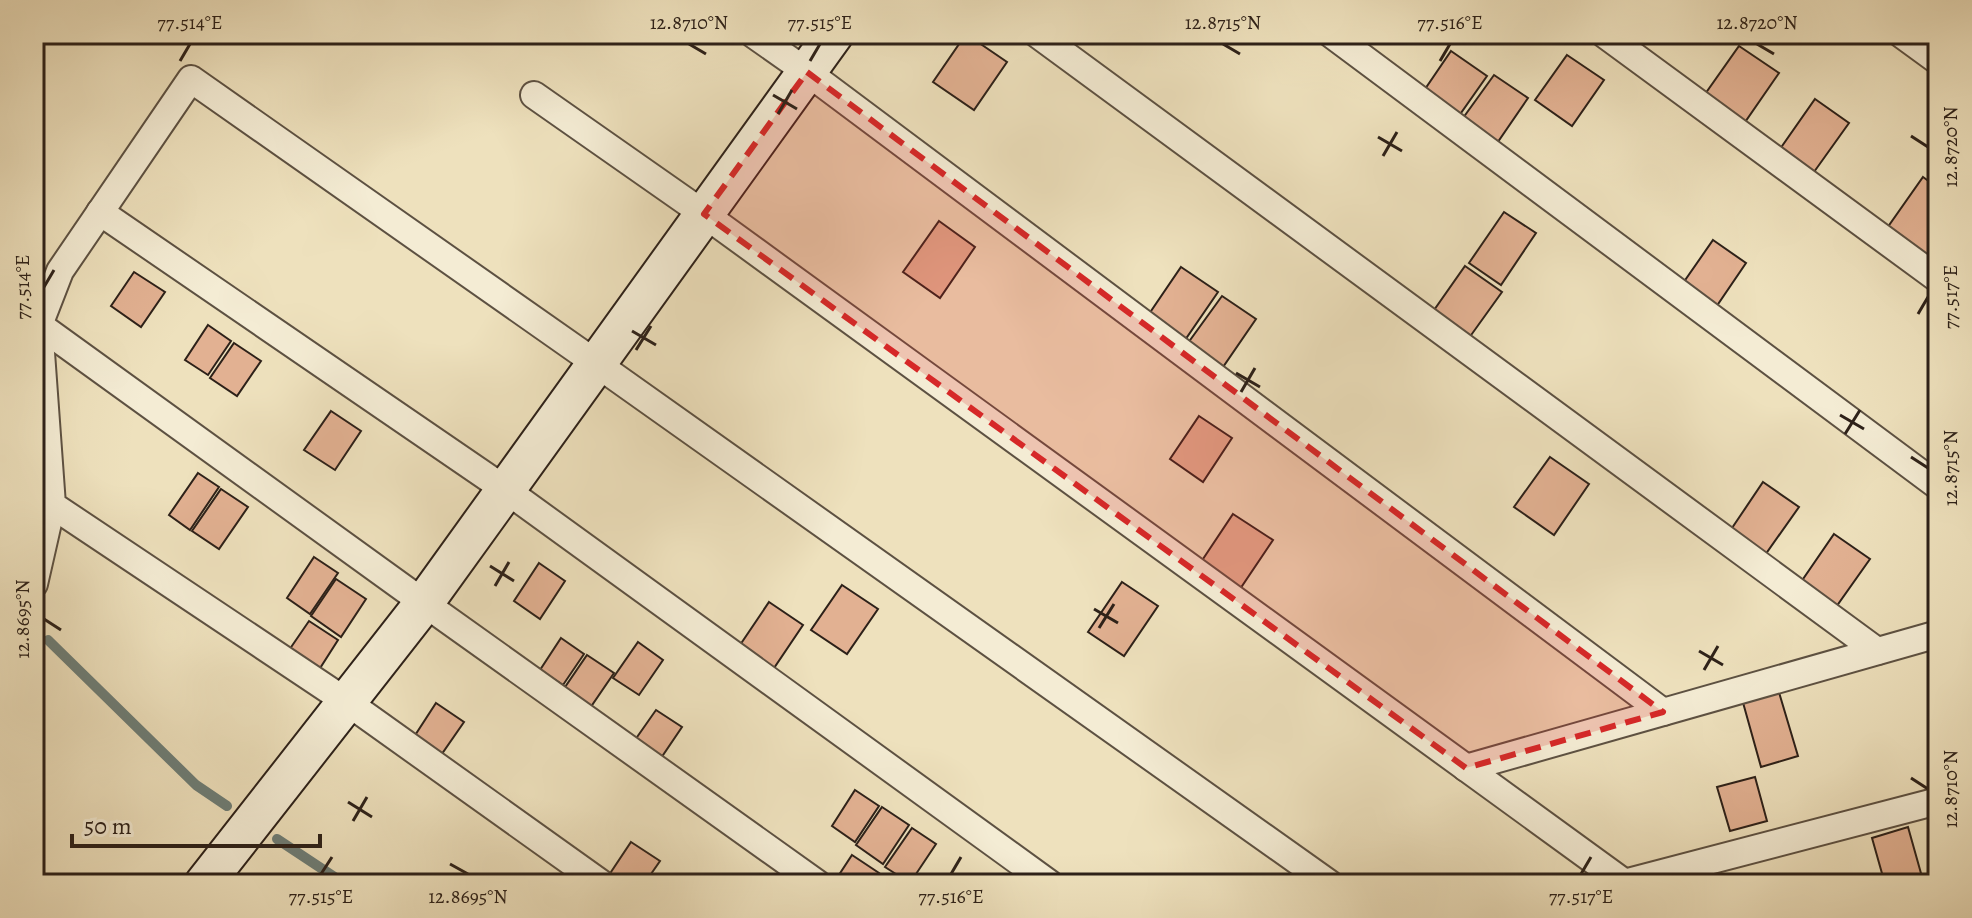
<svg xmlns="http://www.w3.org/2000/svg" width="1972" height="918" font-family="Alegreya,serif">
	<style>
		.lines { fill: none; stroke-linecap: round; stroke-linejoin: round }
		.stream { stroke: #6e7e77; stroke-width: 10 }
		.building { fill: #e2b192; stroke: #2d2119; stroke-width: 2 }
		.street-casing { stroke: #5d5142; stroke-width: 30 }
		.secondary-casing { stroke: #2d2119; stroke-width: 42 }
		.street { stroke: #f4ecd4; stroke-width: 26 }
		.secondary { stroke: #f4ecd4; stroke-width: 38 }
		.marked { fill: #d62828; fill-opacity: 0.2; stroke: #d62828; stroke-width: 6; stroke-dasharray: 16 10; stroke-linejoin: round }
		.ticks { fill: none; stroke: #2d2119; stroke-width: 3 }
		.neatline { fill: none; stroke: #2d2119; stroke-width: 3 }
		.ticks-label { font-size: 20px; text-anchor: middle; fill: #2d2119 }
	</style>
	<rect width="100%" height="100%" fill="#eee1bd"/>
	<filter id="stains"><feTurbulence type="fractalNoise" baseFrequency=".0025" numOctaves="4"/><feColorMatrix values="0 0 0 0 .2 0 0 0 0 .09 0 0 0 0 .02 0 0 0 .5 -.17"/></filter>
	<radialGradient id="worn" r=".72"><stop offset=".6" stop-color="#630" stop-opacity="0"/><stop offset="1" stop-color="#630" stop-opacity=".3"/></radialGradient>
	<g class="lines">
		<g class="stream">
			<path d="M48,640L196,785L227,806"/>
			<path d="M277,839L345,884"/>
		</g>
	</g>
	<g class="building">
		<path d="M966,34L1007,62L974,110L933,82Z"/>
		<path d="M1739,46L1779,73L1743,125L1703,97Z"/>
		<path d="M1451,51L1487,76L1456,120L1421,95Z"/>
		<path d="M1567,55L1604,80L1572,126L1535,100Z"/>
		<path d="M1494,75L1528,98L1493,149L1458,125Z"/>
		<path d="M1815,99L1849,123L1814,172L1780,149Z"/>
		<path d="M1923,177L1938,188V239L1925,258L1885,231Z"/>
		<path d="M1504,212L1536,233L1501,285L1469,263Z"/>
		<path d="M939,221L975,247L940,298L903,272Z"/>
		<path d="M1713,240L1746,263L1714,310L1681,286Z"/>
		<path d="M1465,266L1502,292L1469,338L1432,313Z"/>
		<path d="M1181,267L1218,292L1185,340L1149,314Z"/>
		<path d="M134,272L165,292L141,327L111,306Z"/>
		<path d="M1222,296L1256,319L1223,367L1188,343Z"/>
		<path d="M208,325L231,341L208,375L185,360Z"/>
		<path d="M234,343L261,361L237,396L210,378Z"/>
		<path d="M331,411L361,431L335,470L304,450Z"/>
		<path d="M1199,416L1232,438L1203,482L1170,459Z"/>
		<path d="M1550,457L1589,484L1554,535L1514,507Z"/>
		<path d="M198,473L219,487L190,530L169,515Z"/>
		<path d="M1763,482L1799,507L1765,555L1730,531Z"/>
		<path d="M221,489L248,507L219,549L192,531Z"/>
		<path d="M1233,514L1273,540L1240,589L1201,562Z"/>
		<path d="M1834,534L1870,559L1836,607L1801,582Z"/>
		<path d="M314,557L338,573L310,614L287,598Z"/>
		<path d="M539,563L565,581L540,619L514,601Z"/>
		<path d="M336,579L366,599L341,637L311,616Z"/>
		<path d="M1122,582L1158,606L1124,656L1088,632Z"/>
		<path d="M842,585L878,609L847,654L811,630Z"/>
		<path d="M769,602L803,625L772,671L738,648Z"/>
		<path d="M309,621L338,640L315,676L285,656Z"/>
		<path d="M561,638L584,654L563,685L540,670Z"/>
		<path d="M638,642L663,660L639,695L613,678Z"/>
		<path d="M587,655L614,673L588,711L561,693Z"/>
		<path d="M1778,689L1798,756L1761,767L1742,699Z"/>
		<path d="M436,703L464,722L439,758L412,740Z"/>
		<path d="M656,710L682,727L661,758L635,740Z"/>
		<path d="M1755,777L1767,821L1730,831L1717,787Z"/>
		<path d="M855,790L879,806L855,842L832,826Z"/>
		<path d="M882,807L909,825L883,864L856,845Z"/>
		<path d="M1908,827L1924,884H1885L1872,838Z"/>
		<path d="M912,828L936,844L910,883L885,867Z"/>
		<path d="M631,842L660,861L644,884H609L605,881Z"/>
		<path d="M852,855L879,873L871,884H833Z"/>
	</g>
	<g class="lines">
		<defs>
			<g id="street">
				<path d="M753,34L807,72L1663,712"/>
				<path d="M1037,34L1877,651"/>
				<path d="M1331,34L1938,486"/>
				<path d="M1604,34L1938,279"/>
				<path d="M1901,34L1938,61"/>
				<path d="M534,95L704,214L1626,884"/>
				<path d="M100,212L506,490L1050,884"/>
				<path d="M39,325L424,603L818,884"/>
				<path d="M34,584L52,505"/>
				<path d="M1466,768L1938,634"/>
				<path d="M1624,883L1938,801"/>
				<path d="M602,884L347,702L52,505L39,325L60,271L191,79L597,364L1330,884"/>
			</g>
			<path id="secondary" d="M204,884L424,603L834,34"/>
		</defs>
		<use href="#street" class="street-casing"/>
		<use href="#secondary" class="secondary-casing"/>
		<use href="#street" class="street"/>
		<use href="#secondary" class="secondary"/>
	</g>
	<path class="marked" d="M807,72L1663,712L1466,768L704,214Z"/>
	<path class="ticks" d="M689,44L706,54M1223,44L1240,54M1757,44L1774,54M180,61L190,44M810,61L820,44M1440,61L1450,44M773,95L797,109M778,114L792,90M1911,136L1928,147M1378,137L1402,151M1383,156L1397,132M44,287L54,270M1918,314L1928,297M632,331L656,345M636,350L651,326M1236,373L1260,387M1241,392L1255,368M1840,415L1864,429M1845,434L1860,410M1911,457L1928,468M490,566L514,581M495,586L509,562M1094,609L1118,623M44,619L61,630M1099,628L1114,604M1699,651L1723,665M1704,670L1718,646M1911,778L1928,789M348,802L372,817M353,821L367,797M450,864L468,874M321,874L332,857M951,874L961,857M1581,874L1591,857"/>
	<rect width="1972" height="918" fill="none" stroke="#eee1bd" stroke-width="88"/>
	<path d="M72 834v12h248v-12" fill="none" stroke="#2d2119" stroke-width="4"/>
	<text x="84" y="834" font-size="24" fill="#2d2119" stroke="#f4ecd4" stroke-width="6" paint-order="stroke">50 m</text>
	<rect x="44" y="44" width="1884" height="830" class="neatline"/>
	<g class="ticks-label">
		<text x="190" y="29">77.514°E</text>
		<text x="689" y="29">12.8710°N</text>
		<text x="820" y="29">77.515°E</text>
		<text x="1223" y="29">12.8715°N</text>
		<text x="1450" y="29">77.516°E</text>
		<text x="1757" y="29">12.8720°N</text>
		<text transform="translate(1950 147) rotate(-90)" y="7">12.8720°N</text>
		<text transform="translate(22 287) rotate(-90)" y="7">77.514°E</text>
		<text transform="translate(1950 297) rotate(-90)" y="7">77.517°E</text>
		<text transform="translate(1950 468) rotate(-90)" y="7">12.8715°N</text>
		<text transform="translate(22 619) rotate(-90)" y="7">12.8695°N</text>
		<text transform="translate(1950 789) rotate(-90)" y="7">12.8710°N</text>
		<text x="321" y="903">77.515°E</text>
		<text x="468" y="903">12.8695°N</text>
		<text x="951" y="903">77.516°E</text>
		<text x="1581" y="903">77.517°E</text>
	</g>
	<rect width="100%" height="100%" filter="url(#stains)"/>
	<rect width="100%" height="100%" fill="url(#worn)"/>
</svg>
